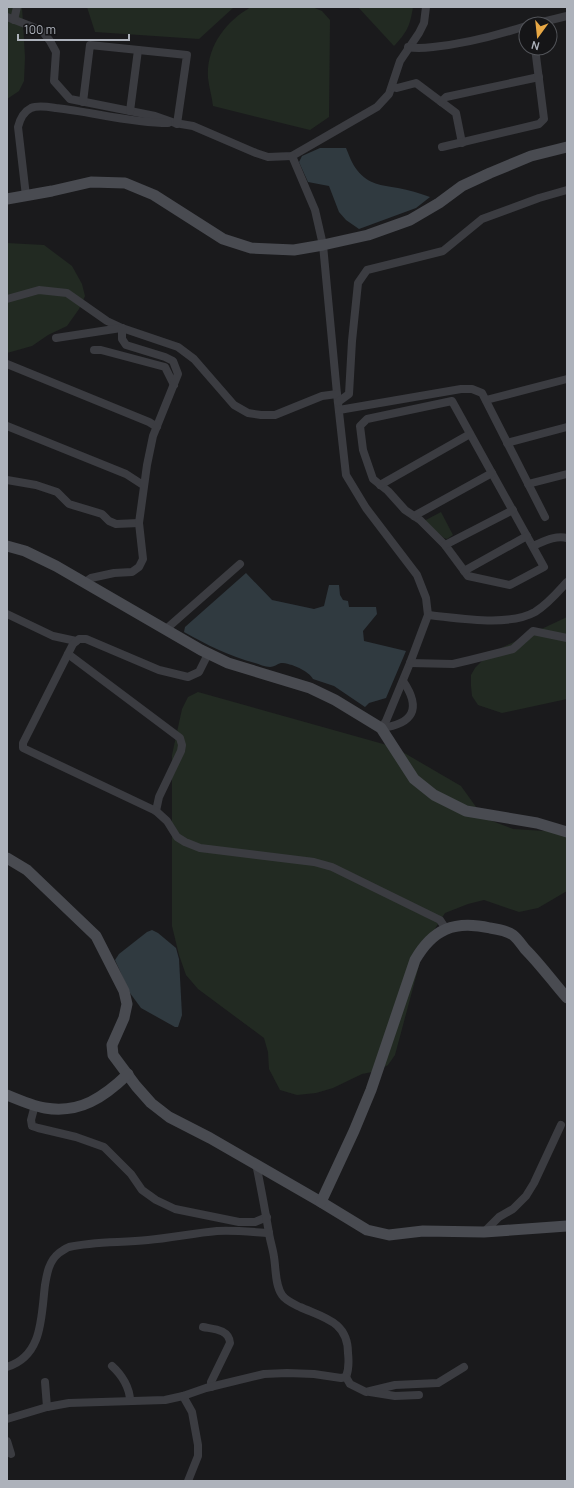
<svg xmlns="http://www.w3.org/2000/svg" width="574" height="1488" font-family="Manrope,sans-serif">
	<style>
		.green { fill: #222a22 }
		.water { fill: #303a40 }
		.lines { fill: none; stroke-linecap: round; stroke-linejoin: round }
		.street { stroke: #3b3c41; stroke-width: 8 }
		.secondary { stroke: #494b51; stroke-width: 11 }
	</style>
	<rect width="100%" height="100%" fill="#1a1a1c"/>
	<g class="green">
		<path d="M7,7H22L25,57L24,81L19,91L7,99Z"/>
		<path d="M87,7H234L199,39L95,32Z"/>
		<path d="M251,7H312L322,11L330,20L329,117L310,130L213,106C212,97 209,87 208,78C206,47 226,21 251,7Z"/>
		<path d="M358,7H413C410,26 407,32 394,46Z"/>
		<path d="M7,243L44,245L72,266L82,284L85,296L79,309L67,326L48,335L32,346L7,353Z"/>
		<path d="M441,512L453,535L447,539L444,538L424,521Z"/>
		<path d="M567,617V699L502,713L478,705L472,696L471,686V675L475,668L486,657L501,648Z"/>
		<path d="M198,692L394,747L461,786L484,818L513,829L545,831L567,829V891L538,908L519,912L484,900L468,904L445,913L431,935L421,958L395,1055L388,1065L377,1071L362,1074L333,1088L316,1093L297,1095L280,1090L269,1069L268,1052L264,1038L198,989L186,975L179,955L172,926V755L182,709L188,697Z"/>
	</g>
	<g class="water">
		<path d="M320,148H346C349,155 352,164 357,170C369,185 381,185 398,188C409,190 419,193 430,197L416,208L359,229L346,220L339,212L329,186L308,182L299,162L302,156Z"/>
		<path d="M246,573L272,600L314,609L324,606L329,585H339L340,595L343,600L348,601L349,607H376L377,614L363,631L364,641L406,651L386,698L369,703L365,707L334,686L313,679C309,671 291,663 281,663C277,664 274,667 270,667C265,667 259,664 255,663C229,656 207,645 184,632L185,627Z"/>
		<path d="M152,930L158,933L176,948L179,959L182,1015L178,1027H175L141,1008L130,993L115,960L119,954L147,932Z"/>
	</g>
	<g class="lines">
		<g class="street">
			<path d="M7,17L33,27L43,32L50,41L56,52L54,81L70,99L155,116L175,123L193,126L256,153L268,157L292,156L377,107L389,94L400,61L419,33L424,23L426,7"/>
			<path d="M14,20L17,7"/>
			<path d="M534,24L567,16"/>
			<path d="M408,47C417,49 425,48 433,47C465,44 495,36 526,26"/>
			<path d="M392,87L397,88L416,83L456,113L462,143"/>
			<path d="M83,102L90,45L187,55L177,124"/>
			<path d="M441,102L446,97L539,77"/>
			<path d="M130,111L138,50"/>
			<path d="M442,147L539,124L544,119L535,48"/>
			<path d="M292,156L315,210L323,245L337,394L346,475L366,508L417,575L426,598L428,615L410,663L386,721L381,728"/>
			<path d="M26,196L18,127C20,119 23,112 31,108C38,105 49,107 56,108C93,112 131,123 168,123"/>
			<path d="M7,299L39,290L67,293L107,321L122,328L178,347L194,359L234,405L248,413L261,415H275L322,396L337,394"/>
			<path d="M56,338L121,328"/>
			<path d="M94,350H101L165,367L174,385"/>
			<path d="M7,364L149,422L157,427"/>
			<path d="M486,400L567,379"/>
			<path d="M452,401L544,567L510,585L468,576L445,545L420,520L405,510L388,491L373,479L363,450L360,426L367,419Z"/>
			<path d="M338,402L349,394L352,341L358,283L367,270L443,251L482,219L539,198L567,190"/>
			<path d="M339,410L461,389H472L482,393L545,517"/>
			<path d="M7,426L126,474L143,485"/>
			<path d="M507,443L567,427"/>
			<path d="M7,480L36,485L57,492L69,504L102,514L109,521L116,524L139,523"/>
			<path d="M528,484L567,474"/>
			<path d="M380,485L470,434"/>
			<path d="M414,516L492,473"/>
			<path d="M445,545L513,510"/>
			<path d="M533,546C543,542 555,535 567,538"/>
			<path d="M464,571L527,536"/>
			<path d="M84,583L91,578L114,573L132,572L139,567L143,559L139,523L147,465L153,436L178,374L173,361L165,357L126,345L122,339V328"/>
			<path d="M7,614L53,636L76,641"/>
			<path d="M428,615C459,618 508,627 535,612C548,604 557,593 567,582"/>
			<path d="M165,630L240,564"/>
			<path d="M68,654L180,738L182,745L181,751L159,797L156,811"/>
			<path d="M208,654L199,672L188,677L159,670L86,639H79L73,644L23,743V748L156,811L167,821L177,837L185,842L200,848L314,862L332,867L440,920L446,929"/>
			<path d="M410,663L453,664L470,660L513,649L533,631L567,638"/>
			<path d="M381,728C413,724 422,709 403,681"/>
			<path d="M35,1105L31,1120L32,1126L38,1128L76,1137L104,1147L131,1174L142,1190L156,1200L175,1209L239,1222H255L267,1217"/>
			<path d="M256,1164C261,1187 265,1210 269,1233C270,1241 273,1249 274,1257C276,1269 275,1285 282,1295C286,1301 294,1304 300,1307C325,1318 348,1322 348,1353C349,1362 349,1369 346,1377"/>
			<path d="M484,1232L499,1217L513,1209L526,1196L534,1183L561,1125"/>
			<path d="M203,1327C213,1329 229,1329 230,1343L211,1382V1387"/>
			<path d="M112,1366C122,1375 130,1388 130,1401"/>
			<path d="M7,1367C43,1356 41,1317 45,1285C47,1273 49,1261 59,1253C62,1251 66,1248 69,1247C95,1241 122,1243 148,1240C171,1238 194,1233 217,1231C234,1230 252,1232 269,1233"/>
			<path d="M346,1377L350,1384L366,1392L395,1385L438,1383L464,1367"/>
			<path d="M45,1382L47,1407"/>
			<path d="M370,1392L395,1396L419,1395"/>
			<path d="M183,1396L192,1412L198,1445V1456L188,1481"/>
			<path d="M7,1419L47,1407L69,1403L165,1400L183,1396L206,1388L264,1374L287,1373L314,1374L341,1378L346,1377"/>
			<path d="M7,1441L11,1454"/>
		</g>
		<g class="secondary">
			<path d="M7,199L52,191L91,182L125,183L154,195L223,239L251,248L294,250L323,245L368,235L410,220L439,203L462,186L490,173L531,156L567,147"/>
			<path d="M7,546L25,551L56,566L201,650L228,663L310,688L335,700L381,728L414,779L434,795L466,811L537,823L567,832"/>
			<path d="M7,858L27,870L96,936L124,991L127,1004L124,1018L112,1045L113,1055L136,1086L151,1103L169,1117L210,1138L321,1202L367,1230L389,1235L423,1231L484,1232L567,1226"/>
			<path d="M7,1095C19,1100 33,1106 45,1108C80,1114 104,1097 128,1074"/>
			<path d="M321,1202L354,1131L371,1090L415,960C433,929 454,920 490,928C497,929 507,931 513,935C518,939 521,944 525,949C540,964 553,982 567,998"/>
		</g>
	</g>
	<rect width="574" height="1488" fill="none" stroke="#adb2bb" stroke-width="16"/>
	<g transform="translate(538 36) rotate(195)"><circle r="19" fill="#151517" stroke="#525459"/>
	<path d="M0-3L7 15L0 10L-7 15Z" fill="#e8a845"/>
	<text y="-6" font-size="11" font-weight="bold" text-anchor="middle" fill="#adb2bb">N</text>
	</g>
	<path d="M18 34v6h111v-6" fill="none" stroke="#adb2bb" stroke-width="2"/>
	<text x="24" y="34" font-size="12" fill="#adb2bb" stroke="#151517" stroke-width="3" paint-order="stroke">100 m</text>
</svg>
